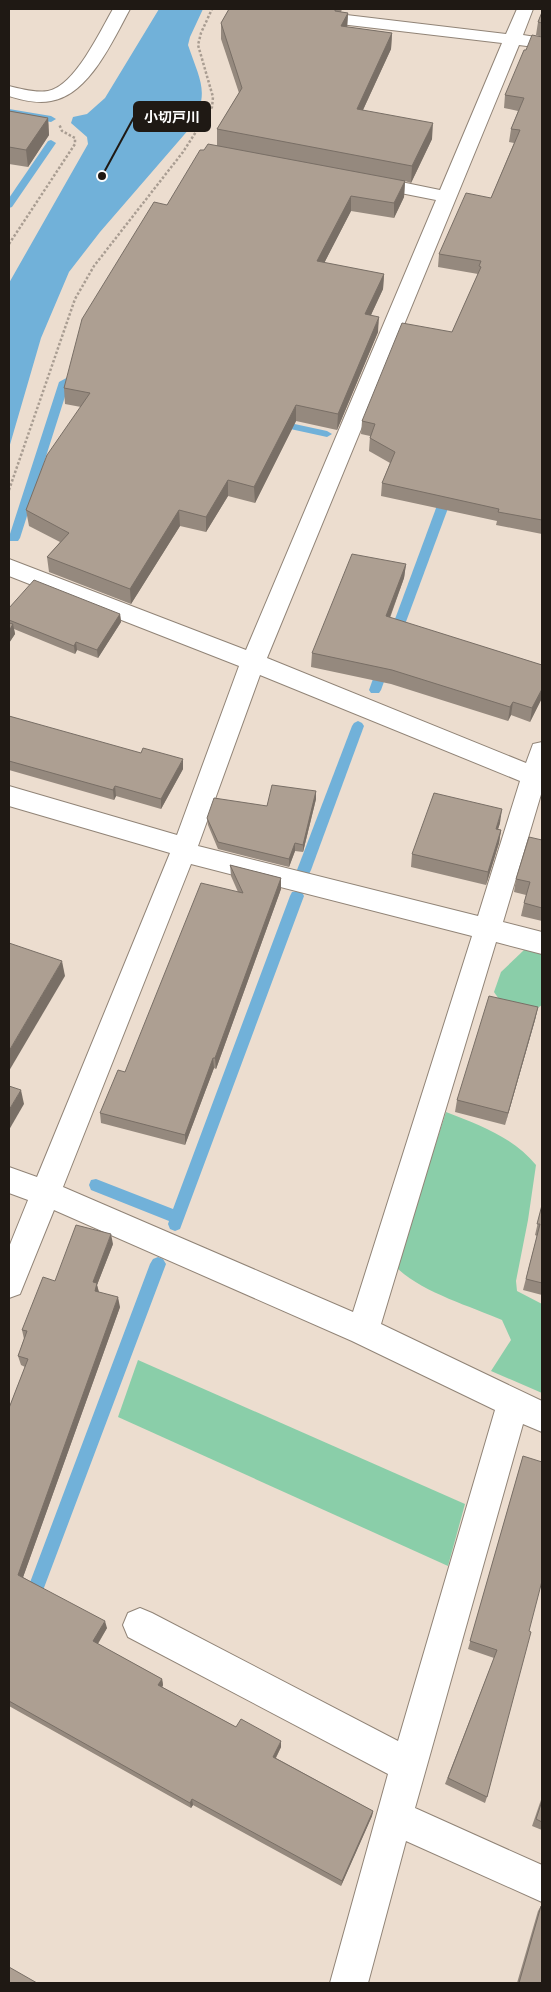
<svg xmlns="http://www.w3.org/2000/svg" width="551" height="1992" font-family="Literata,'Noto Sans JP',serif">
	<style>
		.green { fill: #8acea9 }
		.water { fill: #71b1d9 }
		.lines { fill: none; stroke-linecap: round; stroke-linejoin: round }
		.stream { fill: #71b1d9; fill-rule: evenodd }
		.minor-casing { stroke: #918477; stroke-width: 2 }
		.path { stroke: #a99d92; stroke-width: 2.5; stroke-dasharray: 2.5 2; stroke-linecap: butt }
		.minor { fill: #fff; fill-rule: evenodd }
		.wall { fill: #95897e }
		.shaded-wall { fill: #796f66 }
		.building { fill: #ad9f92; stroke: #796f66 }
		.leader { fill: none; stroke: #1f1914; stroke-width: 2 }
		.callout-dot { fill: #1f1914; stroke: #fff; stroke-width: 2 }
		.callout { fill: #1f1914; stroke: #1f1914; stroke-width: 2 }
		.callout-label { font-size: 14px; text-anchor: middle; font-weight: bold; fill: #fff }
	</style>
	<rect width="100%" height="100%" fill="#ecddcf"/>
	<g class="green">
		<path d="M524,950L542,951V1005L536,1009L501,1002L494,992L501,972Z"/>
		<path d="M446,1112C479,1125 513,1137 536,1165L528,1220L516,1281L517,1291L542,1304V1393L491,1371L511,1340L502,1320C470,1306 421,1292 396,1267Z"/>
		<path d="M138,1360L465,1504L448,1566L118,1417Z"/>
	</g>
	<path class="water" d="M159,9H203L190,37L188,45C200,81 211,93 190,128L100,232L69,272L41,338L9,448V283L88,144L87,137L71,123L73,117L87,114L105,98Z"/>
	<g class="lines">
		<g class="stream">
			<path d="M9,109L51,116L56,119L51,122L9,115Z"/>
			<path d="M51,140L56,143L12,207L9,208V198L48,141Z"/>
			<path d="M70,376L88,380L89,382L84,385L71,383L69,384L20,538L18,541H10L9,537L59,382Z"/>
			<path d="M276,420L327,431L332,434L327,437L272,425L271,423L272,421Z"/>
			<path d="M448,488L454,492L400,638L394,642L390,641L388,638L442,492Z"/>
			<path d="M384,661L390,665L381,690L379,693H371L369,690L378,665Z"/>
			<path d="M358,721L362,723L364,726L311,870L309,874H299L297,870L352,726L354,723Z"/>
			<path d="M297,891L302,892L304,896L180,1229L175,1231L170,1229L168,1224L169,1221L91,1190L89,1185L91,1180L96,1179L173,1209L290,896L292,892Z"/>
			<path d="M158,1257L163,1259L166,1264L39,1601L37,1607L31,1609L25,1607L23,1601L150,1264L153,1259Z"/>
		</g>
		<defs>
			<g id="minor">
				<path d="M113,9H130C113,40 89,95 51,101C37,104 22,100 9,96V86C21,89 36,93 48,91C75,86 100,31 113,9Z"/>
				<path d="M246,9H296L506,34L517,9H533L523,35L542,38V48L519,45L267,658L526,763L533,744L542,742V791L503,922L542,932V954L496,942L381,1324L542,1401V1432L523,1424L415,1808L542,1865V1902L406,1841L368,1983H330L388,1774L128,1637L123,1625L128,1613L140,1608L152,1613L398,1741L495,1410L352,1341L54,1210L20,1294L9,1298V1247L28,1200L9,1193V1167L37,1177L170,853L9,806V786L177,835L239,666L9,576V559L246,650L436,200L360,185L358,181L360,177L367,175L440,190L502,43L255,14L249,13ZM260,675L520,781L478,916L198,846ZM191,864L472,936L353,1312L63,1187Z"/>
			</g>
		</defs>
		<use href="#minor" class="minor-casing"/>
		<g class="path">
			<path d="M9,244L75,144V138L62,131L59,124"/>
			<path d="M9,490L75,299L94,266L183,152L212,107L213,97L198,45L201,33L212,9"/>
		</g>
		<use href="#minor" class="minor"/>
	</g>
	<g class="wall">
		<path d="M229,9H342L341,12L348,13L347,27L392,33L391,49L363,110L432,139L411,183L405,181L404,197L394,218L351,211L324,263L384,274L383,289L371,315L378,332L337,430L296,421L255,503L228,496L206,532L180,526L131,604L49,572L47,557L60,542L29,526L26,510L81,407L65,404L64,388L167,205L204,150L217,146V129L239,93L221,39V23Z"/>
		<path d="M542,12V37L536,35L538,22Z"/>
		<path d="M542,37V534L496,525L497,521L381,496L382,483L390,463L369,451L370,436L361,434L362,421L452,332L478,274L438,267L439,254L491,198L514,143L509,142L511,129L518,111L504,108L505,95L526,50Z"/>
		<path d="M9,111L48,118L49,135L28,167L9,164Z"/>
		<path d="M406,564L404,578L390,618L542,665V698L530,722L511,715L508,721L391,684L311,667L312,653Z"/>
		<path d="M9,608L120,614L121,622L98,658L77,650L75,654L14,629L15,634L9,643Z"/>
		<path d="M9,716L183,769L161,809L116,796L114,800L9,770Z"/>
		<path d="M316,791V799L303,852L295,851L289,867L218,849L208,825L207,818L267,806Z"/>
		<path d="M500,823L498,829L501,830L499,843L486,885L411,867L412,854Z"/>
		<path d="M542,840V921L521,916L524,903L526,895L514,892L516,879Z"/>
		<path d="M230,865L281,878V889L216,1069L214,1068L185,1145L101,1123L100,1113L125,1072L238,892L231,876Z"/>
		<path d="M538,1007L535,1020L505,1125L455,1112L457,1100Z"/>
		<path d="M542,1205V1295L523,1290L537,1236L535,1235Z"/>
		<path d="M113,1244L97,1285L99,1292L120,1307L23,1577L107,1628L98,1644L162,1679L163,1685L162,1687L236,1727L281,1747L276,1758L373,1811L372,1816L341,1886L193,1805L191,1808L9,1706V1408L25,1367L21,1365L18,1356L24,1339L22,1330L55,1281Z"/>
		<path d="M523,1456L529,1631L487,1797L485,1803L445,1784L494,1658L468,1649Z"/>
		<path d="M542,1797V1830L532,1826Z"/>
		<path d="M541,1906L542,1983H517L538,1911Z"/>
	</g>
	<g class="shaded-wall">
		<path d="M348,13L347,29L341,26Z"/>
		<path d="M392,33L391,49L356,125L357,109Z"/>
		<path d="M48,118L49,135L28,167L26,150Z"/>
		<path d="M433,123L432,139L411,183L412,166Z"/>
		<path d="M405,181L404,197L394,218V203Z"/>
		<path d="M351,196V211L317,277V261Z"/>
		<path d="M384,274L383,289L364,330L365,314Z"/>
		<path d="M379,317L378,332L337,430L338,414Z"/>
		<path d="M296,405V421L255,503L254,487Z"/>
		<path d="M228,480V496L206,532V517Z"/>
		<path d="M179,510L180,526L131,604L130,589Z"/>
		<path d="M406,564L404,578L385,630L386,616Z"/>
		<path d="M120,614L121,622L98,658L97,650Z"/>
		<path d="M13,624L15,634L9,643V631Z"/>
		<path d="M76,642L77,650L75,654L74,646Z"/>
		<path d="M542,689V698L530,722L532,708Z"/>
		<path d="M513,702L511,715L508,721L510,707Z"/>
		<path d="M183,759V769L161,809V799Z"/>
		<path d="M115,786L116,796L114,800L113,790Z"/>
		<path d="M316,791V799L303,852V845Z"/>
		<path d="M502,809L500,823L494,842L496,829Z"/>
		<path d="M501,830L499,843L486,885L488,872Z"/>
		<path d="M295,843V851L289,867V859Z"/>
		<path d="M281,878V889L216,1069L215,1058Z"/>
		<path d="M62,961L65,976L9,1071V1051Z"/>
		<path d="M538,1007L535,1020L505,1125L508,1113Z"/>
		<path d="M213,1058L214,1068L185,1145V1135Z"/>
		<path d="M21,1090L24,1104L9,1130V1110Z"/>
		<path d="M111,1234L113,1244L97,1285L99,1293L96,1301L93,1282Z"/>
		<path d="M118,1297L120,1307L21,1583L18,1575Z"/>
		<path d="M105,1621L107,1628L95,1648L93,1641Z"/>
		<path d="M162,1679L163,1685L160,1692L158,1685Z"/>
		<path d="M281,1741V1747L273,1763V1757Z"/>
		<path d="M192,1799L193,1805L191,1808L190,1803Z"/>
		<path d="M373,1811L372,1816L341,1886L342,1881Z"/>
	</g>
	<g class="building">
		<path d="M229,9H335V11L348,13L341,26L392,33L357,109L433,123L412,166L217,129L242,88L221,23Z"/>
		<path d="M542,12V23L538,22Z"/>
		<path d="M532,35L542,37V520L498,512L499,509L382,483L395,452L370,438L375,424L362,421L402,323L452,332L481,267L479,266L481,261L439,254L466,193L491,198L520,130L511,129L524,98L505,95L524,50H526Z"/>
		<path d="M9,111L48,118L26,150L9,147Z"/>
		<path d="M208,144L405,181L394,203L351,196L317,261L384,274L365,314L379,317L338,414L296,405L254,487L228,480L206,517L179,510L130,589L47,557L69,533L26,510L47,455L90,393L64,388L82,319L154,202L167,205L200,150H204Z"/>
		<path d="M352,554L406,564L386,616L542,665V689L532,708L513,702L510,707L392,670L312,653Z"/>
		<path d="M34,580L120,614L97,650L76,642L74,646L9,620V608Z"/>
		<path d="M9,623L13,624L9,631Z"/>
		<path d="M9,716L141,753L143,748L183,759L161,799L115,786L113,790L9,761Z"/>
		<path d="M272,785L316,791L303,845L295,843L289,859L218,842L207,818L214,798L267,806Z"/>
		<path d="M434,793L502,809L496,829L501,830L488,872L412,854Z"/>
		<path d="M529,837L542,840V908L524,903L530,882L516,879Z"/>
		<path d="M230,865L281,878L215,1058H213L185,1135L100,1113L118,1070L125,1072L201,883L243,893Z"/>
		<path d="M9,943L62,961L9,1051Z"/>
		<path d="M489,996L538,1007L508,1113L457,1100Z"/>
		<path d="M9,1086L21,1090L9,1110Z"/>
		<path d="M542,1205V1283L526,1279L540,1224H537Z"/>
		<path d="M76,1225L111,1234L93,1282L97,1283L95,1291L118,1297L18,1575L105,1621L93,1641L162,1679L158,1685L236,1727L241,1719L281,1741L273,1757L373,1811L342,1881L192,1799L190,1803L9,1701V1408L28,1359L18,1356L27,1331L22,1330L43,1277L55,1281Z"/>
		<path d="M523,1456L542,1462V1581L529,1631L531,1632L487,1797L448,1778L497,1650L470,1641Z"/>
		<path d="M542,1801V1822L536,1819Z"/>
		<path d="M541,1906H542V1983H519Z"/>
		<path d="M9,1967L37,1983H9Z"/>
	</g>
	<path class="leader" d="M102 176L134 117"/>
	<circle class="callout-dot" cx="102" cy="176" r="5"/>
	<rect class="callout" x="134" y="102" width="76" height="29" rx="5"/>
	<g class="callout-label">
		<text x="172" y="122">小切戸川</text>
	</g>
	<rect width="551" height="1992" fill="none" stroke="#1f1914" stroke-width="20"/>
</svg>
